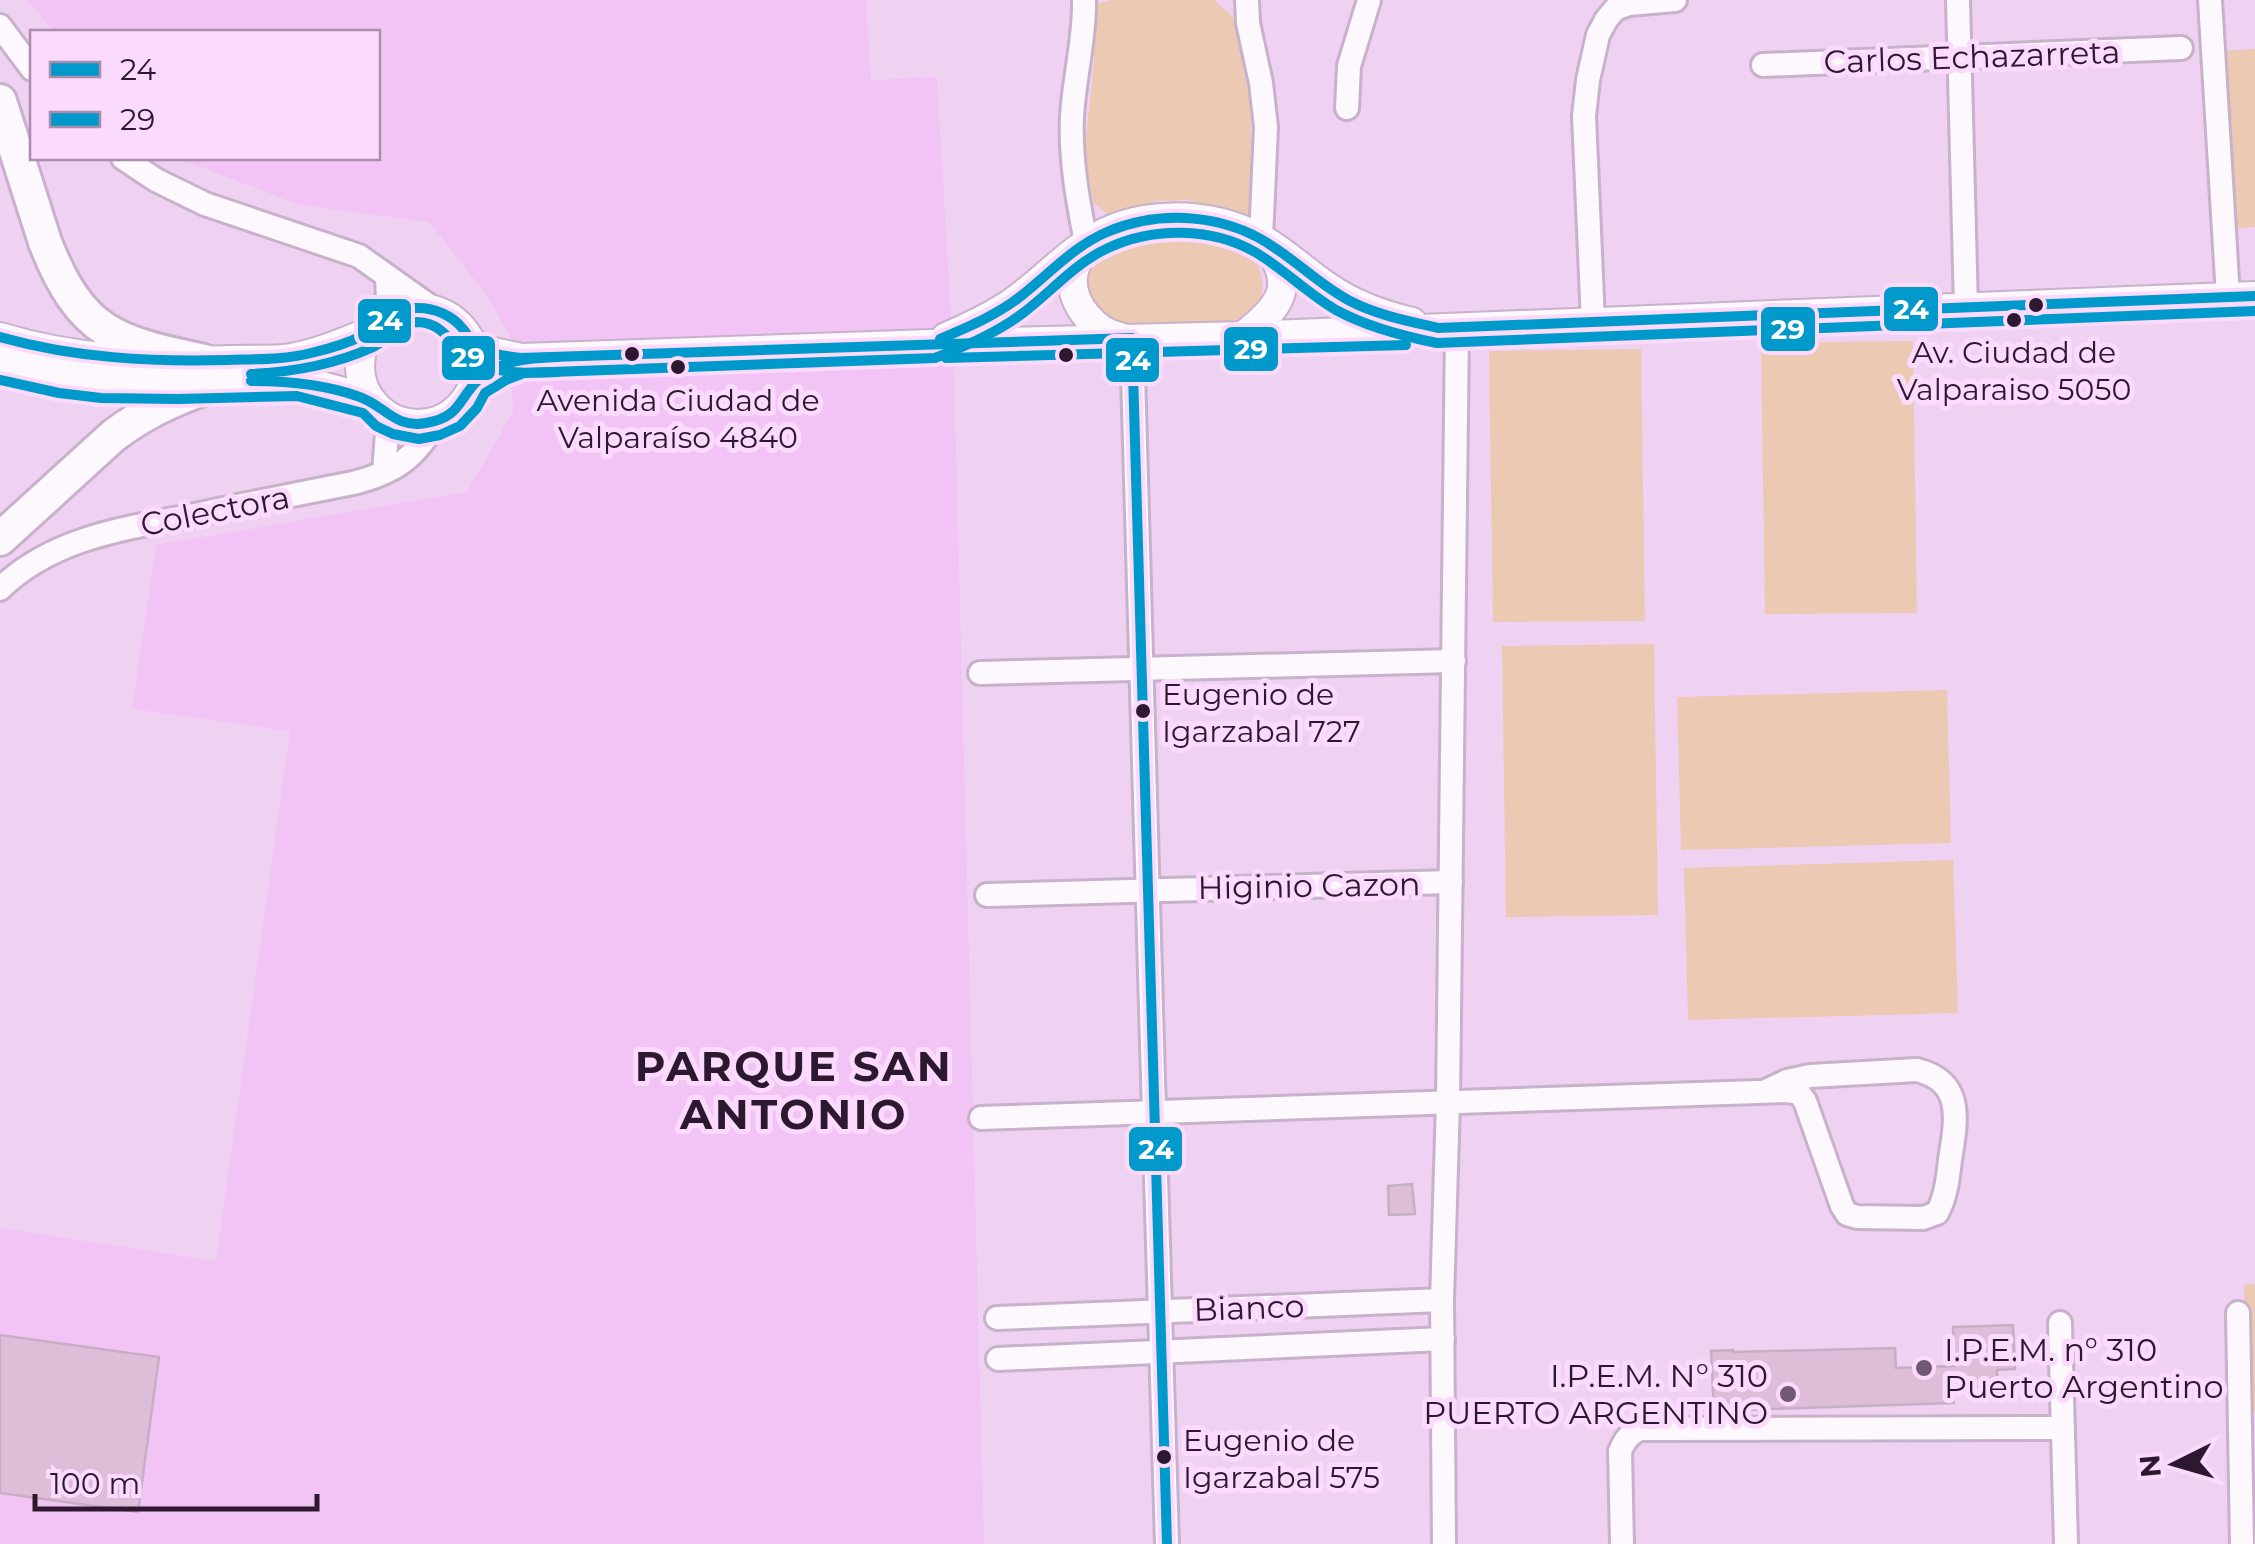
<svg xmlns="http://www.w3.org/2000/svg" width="2255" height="1544" font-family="Montserrat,sans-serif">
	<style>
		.built { fill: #f2c4f6 }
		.green { fill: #ebc9b2 }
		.building { fill: #ddbdd7; stroke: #c8aec4; stroke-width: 2.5 }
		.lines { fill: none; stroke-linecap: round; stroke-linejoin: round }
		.minor-casing { stroke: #c8b1cb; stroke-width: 28 }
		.major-casing { stroke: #c8b1cb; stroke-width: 32 }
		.highway-casing { stroke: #c8b1cb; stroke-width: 38 }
		.minor { stroke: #fdf8fd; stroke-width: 22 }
		.major { stroke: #fdf8fd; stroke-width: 28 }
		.highway { stroke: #fdf8fd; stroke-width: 32 }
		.bus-1-casing { stroke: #fbdafd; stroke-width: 18 }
		.bus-2-casing { stroke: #fbdafd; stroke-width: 18 }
		.bus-1 { stroke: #0099cb; stroke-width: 10 }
		.bus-2 { stroke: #0099cb; stroke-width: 10 }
		.bus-dot { fill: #2d192f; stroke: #fbdafd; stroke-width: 4 }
		.poi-dot { fill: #715973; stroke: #fbdafd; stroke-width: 4 }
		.labels { text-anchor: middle; stroke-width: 10; stroke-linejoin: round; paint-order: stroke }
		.bus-label { font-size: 30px; fill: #2d192f; stroke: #fbdafd }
		.street-label { font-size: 32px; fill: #2d192f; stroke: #fbdafd }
		.poi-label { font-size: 32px; fill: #2d192f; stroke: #fbdafd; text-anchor: start }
		.district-label { font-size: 42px; font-weight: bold; letter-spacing: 2.5px; fill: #2d192f; stroke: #fbdafd }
		.line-badge { stroke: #fbdafd; stroke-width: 4 }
		.badge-label { font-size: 28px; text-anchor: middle; font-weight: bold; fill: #fff }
	</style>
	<rect width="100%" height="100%" fill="#efd1f2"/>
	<path class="built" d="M27,0H866L871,80L937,77L954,371L984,1544H0V1228L216,1261L290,731L132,709L156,545L467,492L513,412L510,335L485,293L429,222L300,205L177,158H378V32H55Z"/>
	<g class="green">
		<path d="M1113,0H1214L1234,18L1251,107L1252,183L1250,212L1242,218L1187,200L1158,201L1111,217L1094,203L1084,156L1094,62L1093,9L1099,3Z"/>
		<path d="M2255,49V227L2236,228L2224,51Z"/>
		<path d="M1165,231C1187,232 1215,232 1236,242C1259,253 1272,290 1254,311C1248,317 1240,319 1232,321L1122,326C1079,315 1075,268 1111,244C1126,234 1147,233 1165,231Z"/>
		<path d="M1913,341L1917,613L1765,614L1761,343Z"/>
		<path d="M1641,349L1645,621L1493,622L1489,351Z"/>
		<path d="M1654,644L1658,915L1506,917L1502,646Z"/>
		<path d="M1947,690L1951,843L1681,850L1677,697Z"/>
		<path d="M1953,860L1958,1013L1688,1020L1684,868Z"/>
		<path d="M2255,1284V1411H2248L2244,1285Z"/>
	</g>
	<g class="building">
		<path d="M1412,1184L1415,1214L1389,1215L1388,1186Z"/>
		<path d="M2013,1325L2015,1369L1997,1370L1998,1386L1953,1388L1954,1403L1714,1411L1711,1351L1733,1350V1352L1895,1348L1896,1368L1954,1366L1953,1327Z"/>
		<path d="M0,1335L159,1357L138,1512L0,1493Z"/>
	</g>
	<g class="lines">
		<defs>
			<g id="minor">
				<path d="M1084,0C1085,39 1074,78 1072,117C1070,159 1078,202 1086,242"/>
				<path d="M1247,0L1248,23L1261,83L1266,127L1261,238"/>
				<path d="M1958,0L1966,308"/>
				<path d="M2210,0L2228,297"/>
				<path d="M0,26L32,69"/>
				<path d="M1763,65L2181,48"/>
				<path d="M1347,108L1349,66L1369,0"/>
				<path d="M123,158L156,180L205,204L359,256L435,310"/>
				<path d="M384,319L388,300L387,277"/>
				<path d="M1593,322L1584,116L1588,80L1598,35L1606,20L1615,9L1629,4L1675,0"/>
				<path d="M1132,338C1141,740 1156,1142 1167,1544"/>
				<path d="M384,472L387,433L384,413"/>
				<path d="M0,589C54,536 129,528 200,514C251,503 302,493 353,483C394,473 416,458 436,421"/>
				<path d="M980,673L1454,661"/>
				<path d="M987,895L1451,882"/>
				<path d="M981,1118L1786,1091L1799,1093L1805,1101L1842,1206L1847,1214L1857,1217L1923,1218L1937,1213C1946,1197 1948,1178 1950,1160C1956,1121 1965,1082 1917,1070L1810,1076L1787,1081L1766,1091"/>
				<path d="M2238,1313L2242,1544"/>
				<path d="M997,1318L1442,1300"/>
				<path d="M2060,1323L2066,1544"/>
				<path d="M998,1359L1443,1339"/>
				<path d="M1444,1544L1442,1300L1448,1102L1457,328"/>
				<path d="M1622,1544L1620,1451C1625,1440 1629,1434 1640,1429L2062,1428"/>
			</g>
			<g id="major">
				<path d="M1085,245C1080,255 1074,266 1073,276C1070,304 1095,332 1120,337"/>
				<circle cx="418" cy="366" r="58"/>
				<path d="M1243,336C1280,307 1298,286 1265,243"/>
				<path d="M0,337C75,360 151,363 229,360C249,359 271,361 291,358C319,353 345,342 371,331"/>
				<path d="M946,337C967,328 988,318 1007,306C1035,288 1058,262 1085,244C1134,209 1208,210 1260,238C1284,251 1305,272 1328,287C1354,305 1382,315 1412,322"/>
				<path d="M471,342L484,350L521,358L930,344L1243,336L2255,296"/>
				<path d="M0,365C33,373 66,380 100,383C162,388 225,376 287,380C316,383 343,392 371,400"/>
			</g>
			<g id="highway">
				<path d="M0,101L45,242C81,334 115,342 204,361"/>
				<path d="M0,539L113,436C148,409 184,395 225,381"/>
			</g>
		</defs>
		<use href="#minor" class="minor-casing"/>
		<use href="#major" class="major-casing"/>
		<use href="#highway" class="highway-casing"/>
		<use href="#minor" class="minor"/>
		<use href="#major" class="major"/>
		<use href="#highway" class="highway"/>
		<defs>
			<g id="bus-1">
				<path d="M0,337C75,358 150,362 227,360C255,359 284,360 311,353C328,349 346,344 362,336C380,327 393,309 415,308C433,307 452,315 463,329C468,335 470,341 477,346C489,355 506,356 521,358L1132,338L1167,1544"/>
				<path d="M940,339C968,327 997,315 1021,296C1049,274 1074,246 1107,232C1161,209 1227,214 1275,248C1301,265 1323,287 1350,301C1377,315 1408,321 1438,328L2255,296"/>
				<path d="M251,381C287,381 323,384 357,396C384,404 394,429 426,423C461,417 458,399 478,380C499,360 530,358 557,357"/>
			</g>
			<g id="bus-2">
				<path d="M946,358L1406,345"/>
				<path d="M251,374C292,372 333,365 371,348C388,341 399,322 418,322C446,323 452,349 473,361C498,375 529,373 557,372"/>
				<path d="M0,380L59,393L101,398L178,399L297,396L363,413L376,426L393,434L419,439L440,435L460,426L477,408L485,393L506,380L524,373L935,358C965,346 997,333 1023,313C1051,292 1075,263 1108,248C1153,227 1211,227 1255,252C1284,269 1307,293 1336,310C1367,327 1402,336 1437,343L2255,311"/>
			</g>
		</defs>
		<use href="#bus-1" class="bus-1-casing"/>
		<use href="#bus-2" class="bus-2-casing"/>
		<use href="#bus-1" class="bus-1"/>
		<use href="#bus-2" class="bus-2"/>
	</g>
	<g class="bus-dot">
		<circle cx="2036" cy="305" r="9"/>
		<circle cx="2014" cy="320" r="9"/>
		<circle cx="632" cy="354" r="9"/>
		<circle cx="1066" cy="355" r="9"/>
		<circle cx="678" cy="367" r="9"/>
		<circle cx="1143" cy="711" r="9"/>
		<circle cx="1164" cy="1457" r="9"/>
	</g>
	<g class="poi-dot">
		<circle cx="1924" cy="1368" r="10"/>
		<circle cx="1788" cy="1394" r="10"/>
	</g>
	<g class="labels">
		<g class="bus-label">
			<text x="2014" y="363">Av. Ciudad de<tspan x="2014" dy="37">Valparaiso 5050</tspan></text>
			<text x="678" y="411">Avenida Ciudad de<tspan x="678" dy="37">Valparaíso 4840</tspan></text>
			<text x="1162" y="705" text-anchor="start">Eugenio de<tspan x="1162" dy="37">Igarzabal 727</tspan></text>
			<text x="1183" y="1451" text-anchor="start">Eugenio de<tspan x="1183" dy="37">Igarzabal 575</tspan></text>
		</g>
		<g class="street-label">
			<text transform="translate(1972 57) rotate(-2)" y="11">Carlos Echazarreta</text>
			<text transform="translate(215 511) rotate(-11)" y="11">Colectora</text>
			<text transform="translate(1309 886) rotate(-1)" y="11">Higinio Cazon</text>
			<text transform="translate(1249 1308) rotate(-2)" y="11">Bianco</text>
		</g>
		<g class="poi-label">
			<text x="1944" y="1361">I.P.E.M. n° 310<tspan x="1944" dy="37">Puerto Argentino</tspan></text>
			<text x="1768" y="1387" text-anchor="end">I.P.E.M. N° 310<tspan x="1768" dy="37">PUERTO ARGENTINO</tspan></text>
		</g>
		<g class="district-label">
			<text x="794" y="1081">PARQUE SAN<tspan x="794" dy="48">ANTONIO</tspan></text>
		</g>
	</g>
	<g class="line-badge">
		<rect x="1882" y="285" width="58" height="48" rx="10" fill="#0099cb"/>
		<rect x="356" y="297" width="57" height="48" rx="10" fill="#0099cb"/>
		<rect x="1759" y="305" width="58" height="48" rx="10" fill="#0099cb"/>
		<rect x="1222" y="325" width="58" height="48" rx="10" fill="#0099cb"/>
		<rect x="440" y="334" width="57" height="48" rx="10" fill="#0099cb"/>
		<rect x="1104" y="336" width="57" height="48" rx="10" fill="#0099cb"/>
		<rect x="1127" y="1125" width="57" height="48" rx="10" fill="#0099cb"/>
	</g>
	<g class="badge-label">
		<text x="1911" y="319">24</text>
		<text x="385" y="330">24</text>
		<text x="1788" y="339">29</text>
		<text x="1251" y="359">29</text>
		<text x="468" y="367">29</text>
		<text x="1133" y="370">24</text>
		<text x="1156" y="1159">24</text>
	</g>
	<rect x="30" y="30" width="350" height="130" fill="#fbdafd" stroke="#a98dab" stroke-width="2.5"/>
	<rect x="50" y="62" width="50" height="15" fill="#0099cb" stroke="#a98dab" stroke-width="2.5"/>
	<text x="120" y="80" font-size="30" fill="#2d192f">24</text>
	<rect x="50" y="112" width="50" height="15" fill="#0099cb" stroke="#a98dab" stroke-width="2.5"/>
	<text x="120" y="130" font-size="30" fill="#2d192f">29</text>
	<g transform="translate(2175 1464) rotate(265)" stroke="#fbdafd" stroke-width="8" paint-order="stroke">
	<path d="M0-8L18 38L0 25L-18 38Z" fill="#2d192f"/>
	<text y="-15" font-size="28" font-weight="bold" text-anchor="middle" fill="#2d192f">N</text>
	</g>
	<path d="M35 1494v15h282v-15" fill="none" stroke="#2d192f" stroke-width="5"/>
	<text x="50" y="1494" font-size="30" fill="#2d192f" stroke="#fbdafd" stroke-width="8" paint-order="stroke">100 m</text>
</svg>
